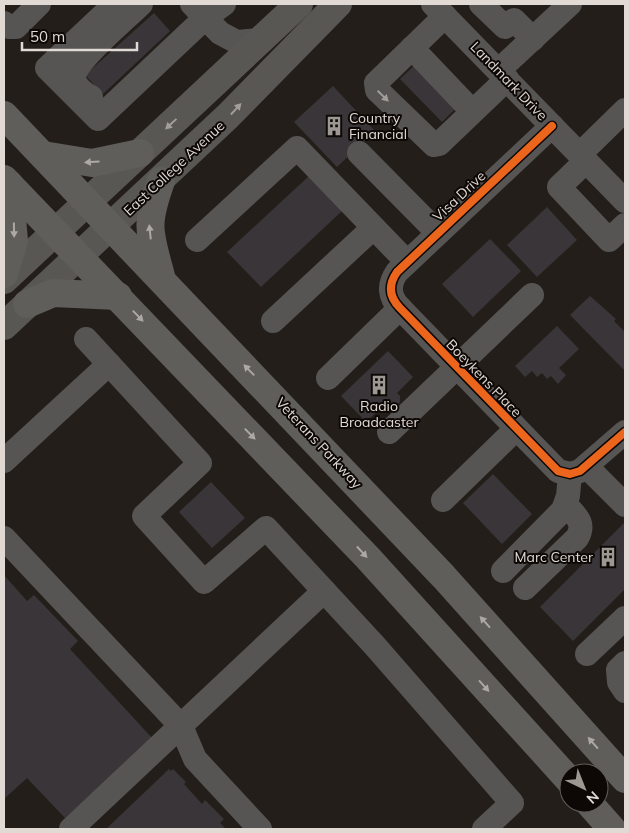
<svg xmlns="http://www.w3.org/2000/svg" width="629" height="833" font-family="Mulish,sans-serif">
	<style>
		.building { fill: #3a3538 }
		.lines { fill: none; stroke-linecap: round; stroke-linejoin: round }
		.minor { stroke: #565553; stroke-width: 24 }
		.major { stroke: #585754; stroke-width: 28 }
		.highway { stroke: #5f5e5a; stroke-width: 28 }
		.cycleway-casing { stroke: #0d0805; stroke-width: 11 }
		.cycleway { stroke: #eb651d; stroke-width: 8 }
		.oneway { fill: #a29e9a }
		.oneway2 { fill: #a39e9a }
		.oneway3 { fill: #aca8a3 }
		.labels { text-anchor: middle; stroke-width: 4; stroke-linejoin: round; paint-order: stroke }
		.street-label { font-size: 14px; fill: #e0d9d4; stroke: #0d0805 }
		.poi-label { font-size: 14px; fill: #e0d9d4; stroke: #0d0805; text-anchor: start }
	</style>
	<rect width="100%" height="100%" fill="#231e19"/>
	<g class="building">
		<path d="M154,13L170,31L103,94L85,75Z"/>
		<path d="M419,61L460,104L442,122L400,79Z"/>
		<path d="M333,86L375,131L337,167L294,122Z"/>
		<path d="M310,175L342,211L261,287L227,252Z"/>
		<path d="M547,207L577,240L537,277L507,245Z"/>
		<path d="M490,239L521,271L473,317L442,284Z"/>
		<path d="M590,296L616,319L614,321L625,332V371L570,315Z"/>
		<path d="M557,326L579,349L559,368L566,375L558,384L551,376L547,379L542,373L537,377L532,371L525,377L515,366Z"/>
		<path d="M388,351L413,377L397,393L400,396V402L393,409H387L384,405L366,422L341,396Z"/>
		<path d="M493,474L532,514L502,544L463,503Z"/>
		<path d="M211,482L245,518L212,548L179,512Z"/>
		<path d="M624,523L625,589L573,641L540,607Z"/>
		<path d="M4,575L27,601L34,595L78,641L70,649L153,739L65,818L27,778L4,799Z"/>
		<path d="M169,769L171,771L173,769L186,782L184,784L202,804L205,800L224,819L220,823L226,829H106Z"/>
	</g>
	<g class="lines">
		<g class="minor">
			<path d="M115,4L47,68L98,119L206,17L224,4"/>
			<path d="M192,4L220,33L237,42L259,40"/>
			<path d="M433,4L625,201"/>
			<path d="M481,4L505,27L514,20L533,39"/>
			<path d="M445,16L376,83L377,90L434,145L439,144L507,79"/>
			<path d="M4,23L8,27H16L39,4"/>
			<path d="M412,48L472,111"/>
			<path d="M499,70L570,4"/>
			<path d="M91,97C84,93 74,86 74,77C73,63 129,16 141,4"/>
			<path d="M552,126L397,272C388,285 389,297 400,308L558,471L570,474L580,471L625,432"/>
			<path d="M359,153L438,233"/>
			<path d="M580,154L625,110"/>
			<path d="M586,161L559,187L609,240L625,225"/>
			<path d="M197,240L297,148L407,262"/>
			<path d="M273,321L373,228"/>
			<path d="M86,339L200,463L144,516L204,582L266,528L375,646L512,803L484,829"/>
			<path d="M328,378L400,308"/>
			<path d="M389,432L532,295"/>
			<path d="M4,461L109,364"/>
			<path d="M587,467L625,505"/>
			<path d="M443,500L516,429"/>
			<path d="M4,538L181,726L195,759L260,829"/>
			<path d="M503,571L563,510L568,496L570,474"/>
			<path d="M525,588L577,538C586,523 576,516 566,505"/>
			<path d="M587,654L625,618"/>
			<path d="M625,663L618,670L619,682L625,691"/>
			<path d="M71,829L324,591"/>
		</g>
		<g class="major">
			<path d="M4,280L299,4"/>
			<path d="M4,326L228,116L338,4"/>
		</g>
		<g class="highway">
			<path d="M4,115L444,577L625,779"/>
			<path d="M43,155L92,163L140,153"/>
			<path d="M4,179L368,558L569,780"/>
			<path d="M161,181C145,226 149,231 161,276"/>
			<path d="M4,274L14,241L9,184"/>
			<path d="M27,304L53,293L118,296"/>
			<path d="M589,803L612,829"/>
		</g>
		<defs>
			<path id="cycleway" d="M552,126L397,272C388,285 389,297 400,308L558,471L570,474L580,471L625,432"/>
		</defs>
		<use href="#cycleway" class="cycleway-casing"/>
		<use href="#cycleway" class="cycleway"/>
	</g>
	<defs><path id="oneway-solid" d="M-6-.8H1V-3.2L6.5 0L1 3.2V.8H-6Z" transform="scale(1.25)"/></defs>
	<use class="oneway" href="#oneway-solid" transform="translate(383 96) rotate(44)"/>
	<g class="oneway2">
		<use href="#oneway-solid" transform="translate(236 109) rotate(-47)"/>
		<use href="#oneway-solid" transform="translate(171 124) rotate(137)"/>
	</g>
	<g class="oneway3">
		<use href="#oneway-solid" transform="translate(92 162) rotate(176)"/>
		<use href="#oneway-solid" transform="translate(14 230) rotate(89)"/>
		<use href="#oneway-solid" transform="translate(150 232) rotate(-96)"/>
		<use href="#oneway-solid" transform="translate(138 316) rotate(46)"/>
		<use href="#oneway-solid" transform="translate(249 370) rotate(-134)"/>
		<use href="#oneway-solid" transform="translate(250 434) rotate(46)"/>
		<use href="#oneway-solid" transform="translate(362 552) rotate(47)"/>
		<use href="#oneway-solid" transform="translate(485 622) rotate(-132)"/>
		<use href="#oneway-solid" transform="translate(484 686) rotate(48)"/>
		<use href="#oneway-solid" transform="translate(593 743) rotate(-131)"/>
	</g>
	<defs>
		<symbol id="building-bare" viewBox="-9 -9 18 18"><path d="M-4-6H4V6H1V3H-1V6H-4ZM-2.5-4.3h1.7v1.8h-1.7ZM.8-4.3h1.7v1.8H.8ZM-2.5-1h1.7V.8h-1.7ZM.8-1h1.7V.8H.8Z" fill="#9e9893" stroke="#0d0805" stroke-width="2.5" paint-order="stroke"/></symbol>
	</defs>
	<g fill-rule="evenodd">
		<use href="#building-bare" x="320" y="112" width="28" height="28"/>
		<use href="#building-bare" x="365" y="371" width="28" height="28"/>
		<use href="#building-bare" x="594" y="543" width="28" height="28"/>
	</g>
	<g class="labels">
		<g class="street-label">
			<text transform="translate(509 81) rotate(46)" y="5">Landmark Drive</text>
			<text transform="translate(174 168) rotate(-43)" y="5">East College Avenue</text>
			<text transform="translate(459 196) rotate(-43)" y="5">Visa Drive</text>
			<text transform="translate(484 378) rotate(46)" y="5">Boeykens Place</text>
			<text transform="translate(319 443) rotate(47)" y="5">Veterans Parkway</text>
		</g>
		<g class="poi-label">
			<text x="349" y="123">Country<tspan x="349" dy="16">Financial</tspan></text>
			<text x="379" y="411" text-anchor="middle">Radio<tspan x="379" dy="16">Broadcaster</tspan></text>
			<text x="593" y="562" text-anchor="end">Marc Center</text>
		</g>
	</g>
	<rect width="629" height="833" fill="none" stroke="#e0d9d4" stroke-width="10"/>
	<g transform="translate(584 788) rotate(137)"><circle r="24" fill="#0d0805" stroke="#615c58"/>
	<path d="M0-4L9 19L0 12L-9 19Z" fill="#9e9893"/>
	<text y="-8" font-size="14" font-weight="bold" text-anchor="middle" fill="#e0d9d4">N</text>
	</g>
	<path d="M22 42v8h115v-8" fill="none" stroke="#e0d9d4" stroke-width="2.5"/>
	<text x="30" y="42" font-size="15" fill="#e0d9d4" stroke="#0d0805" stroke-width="4" paint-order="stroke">50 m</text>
</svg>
